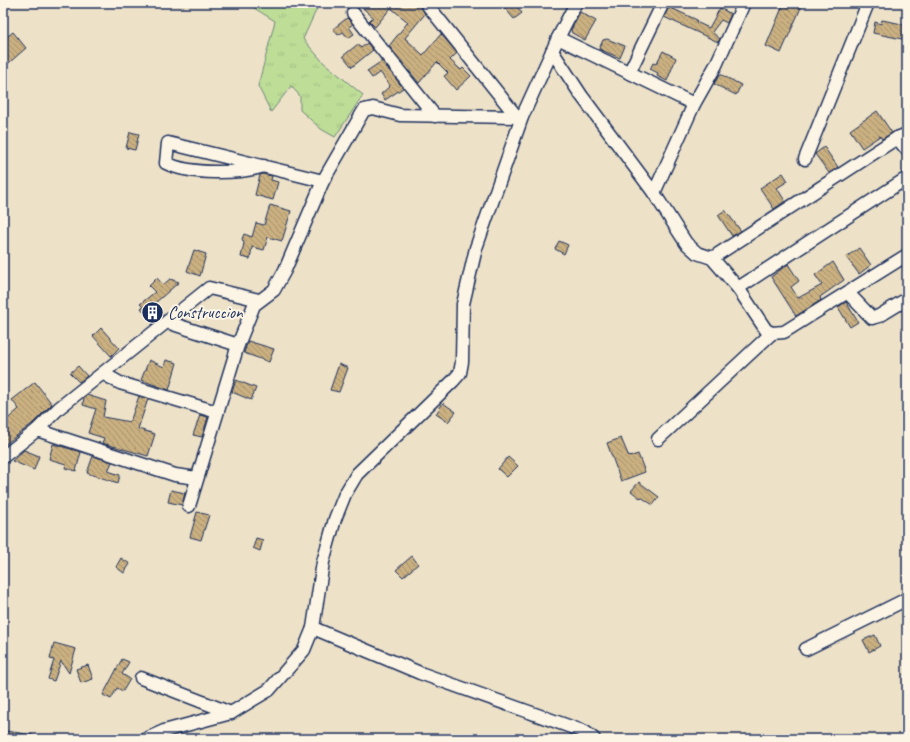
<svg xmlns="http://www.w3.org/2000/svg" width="910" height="742" font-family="Caveat,sans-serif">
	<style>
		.grass { fill: url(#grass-tufts); stroke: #6c867a }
		.building { fill: url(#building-back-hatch); stroke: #1b2f5e }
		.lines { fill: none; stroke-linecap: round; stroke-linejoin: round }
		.minor-casing { stroke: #1b2f5e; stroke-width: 15 }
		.minor { stroke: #fcf5e5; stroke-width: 12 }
		.labels { text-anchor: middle; stroke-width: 4; stroke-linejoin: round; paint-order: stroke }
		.poi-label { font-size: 17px; fill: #1b2f5e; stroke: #fcf5e5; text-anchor: start }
	</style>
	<defs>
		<pattern id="grass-tufts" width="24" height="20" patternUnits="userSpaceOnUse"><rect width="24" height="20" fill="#bede97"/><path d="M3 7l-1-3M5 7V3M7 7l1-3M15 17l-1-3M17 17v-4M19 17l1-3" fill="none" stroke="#a3bf85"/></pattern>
		<pattern id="building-back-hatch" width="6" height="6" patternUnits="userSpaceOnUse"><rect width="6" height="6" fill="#cbb181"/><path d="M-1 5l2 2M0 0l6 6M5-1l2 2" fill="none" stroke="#a4906d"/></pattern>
	</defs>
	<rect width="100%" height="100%" fill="#ede1c7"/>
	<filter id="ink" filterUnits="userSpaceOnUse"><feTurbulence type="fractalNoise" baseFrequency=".025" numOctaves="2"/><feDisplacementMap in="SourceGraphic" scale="8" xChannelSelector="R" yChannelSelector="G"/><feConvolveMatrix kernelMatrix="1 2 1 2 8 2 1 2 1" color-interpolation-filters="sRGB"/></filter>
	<g filter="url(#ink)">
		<path class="grass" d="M246,3L319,4L303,39L323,62L363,95L335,137L321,129L300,110V96L291,86L271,112L258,86L275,21Z"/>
		<g class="building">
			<path d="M357,3H419L425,14L405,38L423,55L441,34L457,53L450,60L461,70L463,68L471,76L456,90L444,76L448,73L437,62L419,83L389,46L408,22L391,8L375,27L369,21L373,17Z"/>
			<path d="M507,3H514L522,13L514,19L503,6Z"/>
			<path d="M784,3H803L781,53L766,46Z"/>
			<path d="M669,7L697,20L696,22L709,28L720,8L731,14L727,23L721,20L712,32L720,39L718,42L664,17Z"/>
			<path d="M580,12L596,21L585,40L572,33L571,30Z"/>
			<path d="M347,18L353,24L349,27L354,34L348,38L343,32L338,35L333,29Z"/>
			<path d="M882,20L907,25V40L873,33L875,22L881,24Z"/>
			<path d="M13,32L26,48L3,68V40Z"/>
			<path d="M607,39L625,46L620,58L599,49L603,40Z"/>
			<path d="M367,43L373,50L352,67L343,56L358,44L361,48Z"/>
			<path d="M663,51L676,58L667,81L657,76L658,73L650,69L653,63L656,64Z"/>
			<path d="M382,61L403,88L385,100L381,94L390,86L380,72L372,78L367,71Z"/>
			<path d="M720,74L741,85L736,95L714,84Z"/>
			<path d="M877,111L892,133L882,139L880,136L862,148L850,130Z"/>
			<path d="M130,132L139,134L135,150L126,148Z"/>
			<path d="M824,147L838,167L829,173L815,154Z"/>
			<path d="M783,173L788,181L777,188L785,201L774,209L760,188Z"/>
			<path d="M263,174L272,176L271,180L278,182L273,200L255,195L260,175Z"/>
			<path d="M270,205L291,211L282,241L268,237L264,250L252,247L250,259L241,257L244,243L242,239L244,234L252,237L256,223L264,225Z"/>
			<path d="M725,210L741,231L732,236L718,215Z"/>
			<path d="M559,241L568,245L564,254L555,249Z"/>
			<path d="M859,248L871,265L859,274L846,257Z"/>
			<path d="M194,250L206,254L200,276L187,271Z"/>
			<path d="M833,262L844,280L820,297L821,300L796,316L771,277L788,264L799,281L791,287L798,298L822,285L815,275Z"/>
			<path d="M157,278L163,285L170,279L179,282L154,304L163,315L153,323L141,308L143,307L140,304L155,292L149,286Z"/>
			<path d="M846,302L858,322L850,327L838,307Z"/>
			<path d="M101,328L119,348L111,356L93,336Z"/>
			<path d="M248,341L274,349L269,362L244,353Z"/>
			<path d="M149,360L164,367L166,360L177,363L169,390L141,380Z"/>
			<path d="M339,364L348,368L339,392L330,390Z"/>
			<path d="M78,366L87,376L79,382L70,373Z"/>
			<path d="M236,380L256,388L251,400L232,392Z"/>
			<path d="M35,382L52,404L32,424L3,446V423L19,409L12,400Z"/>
			<path d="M87,395L106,401L103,417L130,422L139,396L148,399L138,429L155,434L148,456L102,443L104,438L88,433L96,409L83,405L84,397Z"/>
			<path d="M443,403L456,412L448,422L436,414Z"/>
			<path d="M200,415L208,417L202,437L193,435Z"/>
			<path d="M621,438L629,457L638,454L645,472L621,481L607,443Z"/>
			<path d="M53,444L81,452L76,471L65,468L66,464L49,459Z"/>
			<path d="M24,450L39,456L34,470L12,461Z"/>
			<path d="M93,456L112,462L108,471L120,475L118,483L87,473Z"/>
			<path d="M508,457L518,466L507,477L498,469Z"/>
			<path d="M639,482L659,497L653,505L641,497L640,498L631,491Z"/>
			<path d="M171,490L185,493L182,505L168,502Z"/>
			<path d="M197,512L209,515L201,540L190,537Z"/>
			<path d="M256,538L263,540L260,551L253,548Z"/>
			<path d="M412,556L418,564L403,577L396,570Z"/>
			<path d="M121,558L130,564L124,573L116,567Z"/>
			<path d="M875,635L880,646L869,652L863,640Z"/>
			<path d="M54,643L76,649L69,673L61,661L54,681L48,679L54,660L50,659Z"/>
			<path d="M122,659L129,662L122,674L130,679L123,691L117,688L111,699L103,695Z"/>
			<path d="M88,665L93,679L81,683L76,669Z"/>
			<path d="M6,731L33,735V739H5Z"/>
		</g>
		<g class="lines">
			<defs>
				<g id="minor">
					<path d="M426,3L517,117"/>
					<path d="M353,13L435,116"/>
					<path d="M558,38L694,104"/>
					<path d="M552,51L581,95L654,193L686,243L697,253L712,258L738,288L766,330L772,333L784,332L907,255"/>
					<path d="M629,73L663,3"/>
					<path d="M897,138L907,150"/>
					<path d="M805,159L868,3"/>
					<path d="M264,166C239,174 190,175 166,163L168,143L323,181"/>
					<path d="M654,193L694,104L716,65L744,3"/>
					<path d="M712,258L897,138L907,134"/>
					<path d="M738,288L907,178"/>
					<path d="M848,293L872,318L879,316L907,299"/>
					<path d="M167,322L238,345"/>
					<path d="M104,374L120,383L217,412"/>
					<path d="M37,430L59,408L209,288L259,300"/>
					<path d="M658,439L772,333"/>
					<path d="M3,457L37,430L175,475L197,478"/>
					<path d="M189,506L238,345L254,305L274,290L285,270L323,181L364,110L373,108L400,115L522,117"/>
					<path d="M313,628L420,673L585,732L594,739"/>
					<path d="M806,649L907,599"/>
					<path d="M141,678L231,713"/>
					<path d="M146,739L164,731L231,713L269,690L304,650L313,628L323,562L335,519L345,494L357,474L453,381L460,373L462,362L463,304L476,248L522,117L558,38L576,3"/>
				</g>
			</defs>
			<use href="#minor" class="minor-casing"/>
			<use href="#minor" class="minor"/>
		</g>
	</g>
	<defs>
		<symbol id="building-disc" viewBox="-11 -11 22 22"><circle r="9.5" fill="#1b2f5e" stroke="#fcf5e5"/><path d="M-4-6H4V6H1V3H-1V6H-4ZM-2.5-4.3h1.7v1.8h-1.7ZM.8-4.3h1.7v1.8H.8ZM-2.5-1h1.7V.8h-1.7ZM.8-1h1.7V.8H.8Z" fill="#fff"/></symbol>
	</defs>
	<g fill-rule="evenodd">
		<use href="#building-disc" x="140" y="300" width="25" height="25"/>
	</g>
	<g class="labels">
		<g class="poi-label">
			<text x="168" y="318">Construccion</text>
		</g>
	</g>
	<rect width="910" height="742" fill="none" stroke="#fcf5e5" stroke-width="16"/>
	<rect x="8" y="8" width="894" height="726" fill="none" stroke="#1b2f5e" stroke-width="1.5" filter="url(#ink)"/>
</svg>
